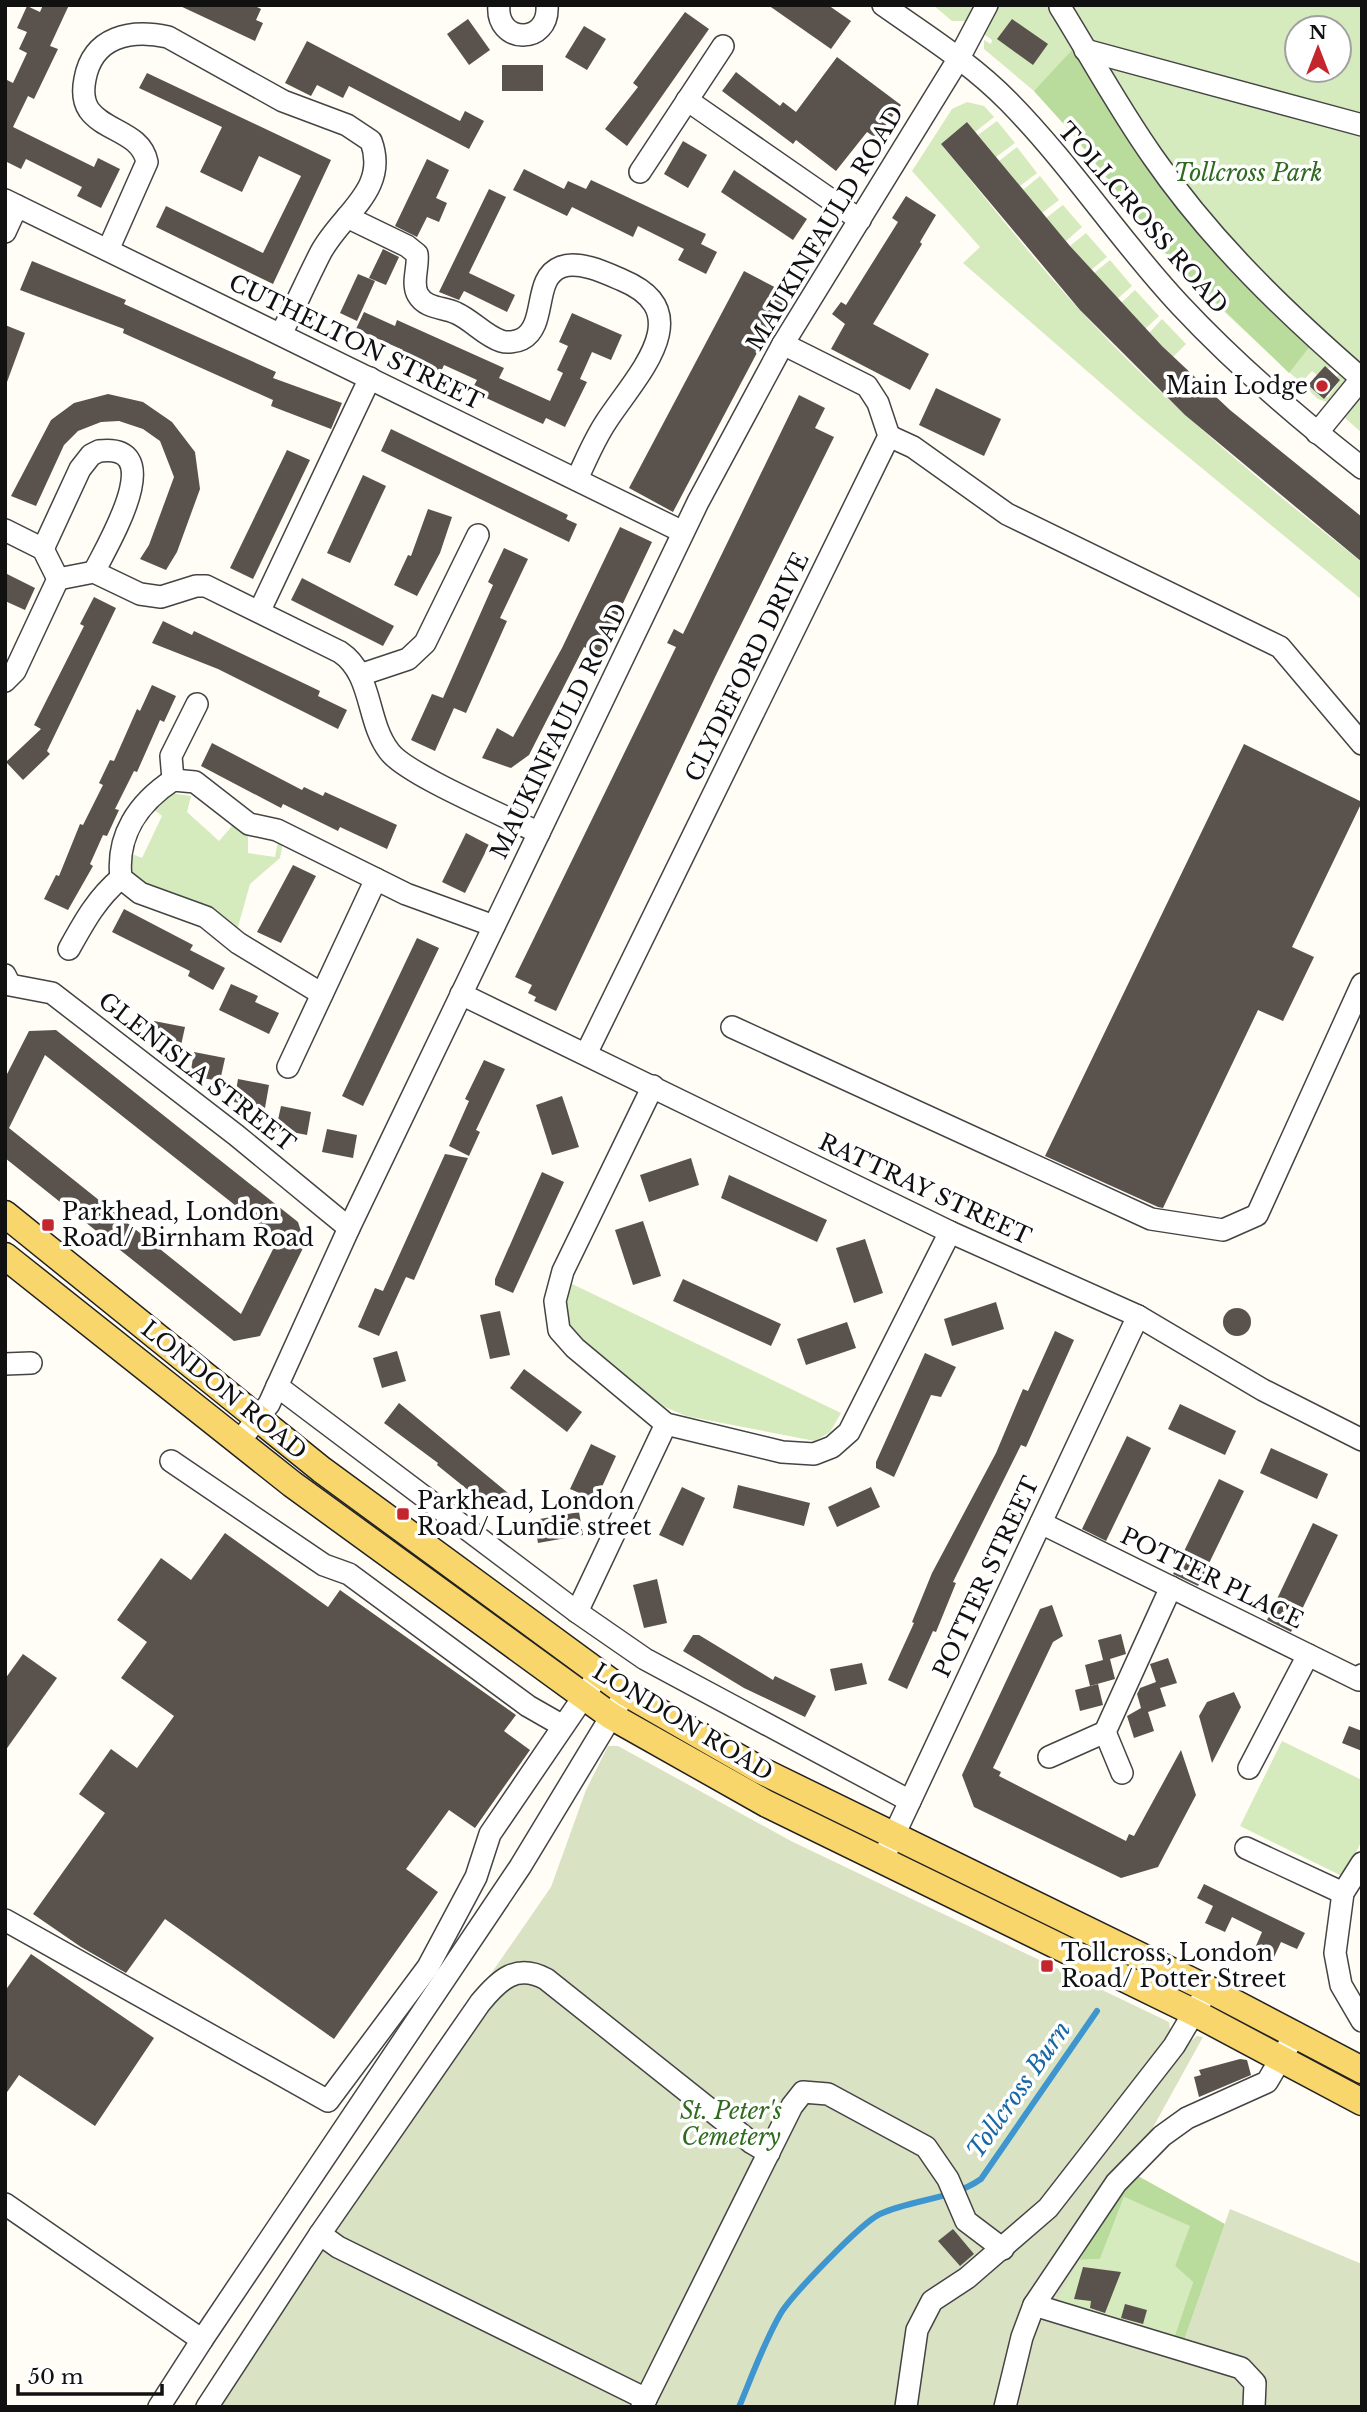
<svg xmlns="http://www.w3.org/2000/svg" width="1367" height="2412" font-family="'Libre Baskerville',serif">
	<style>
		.green { fill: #d5ebbd; fill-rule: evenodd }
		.forest { fill: #b9dc9c }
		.cemetery { fill: #d9e3c4 }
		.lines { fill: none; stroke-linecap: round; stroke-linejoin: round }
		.stream { stroke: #3f96cf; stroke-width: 6 }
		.building { fill: #5a524d; fill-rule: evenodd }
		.minor-casing { stroke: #444; stroke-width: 24 }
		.major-casing { stroke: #222; stroke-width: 29 }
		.minor { stroke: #fff; stroke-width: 21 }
		.major { stroke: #f9d66b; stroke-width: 26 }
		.poi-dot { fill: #c4262e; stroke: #fff; stroke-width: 2.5 }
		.labels { text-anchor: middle; stroke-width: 7; stroke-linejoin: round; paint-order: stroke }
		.park-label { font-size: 23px; font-style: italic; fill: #2f6b1f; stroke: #fff }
		.street-label { font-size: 23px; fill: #111; stroke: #fff }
		.poi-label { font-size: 23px; fill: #111; stroke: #fff; text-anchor: start }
		.water-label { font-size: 24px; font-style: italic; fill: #1768a6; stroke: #fff }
	</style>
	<rect width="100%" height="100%" fill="#fffdf5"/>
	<g class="green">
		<path d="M933,5H1362V433L1345,418L1353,407L1335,392L1327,402L1318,399L1188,278L1071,132L1034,91L984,49V40L991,44L992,40L966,21H952ZM1297,28H1339V70H1297ZM1331,367L1339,374L1337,377L1340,380L1328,397L1323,398L1303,381L1312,371L1317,375Z"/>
		<path d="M967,102L984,106L994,117L975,132L967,122L941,144C996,211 1049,280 1110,342C1188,422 1274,493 1362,562V600L1141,418L963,263L980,247L912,171L952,109Z"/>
		<path d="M997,121L1015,143L996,157L978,135Z"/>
		<path d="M1017,147L1037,173L1020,186L999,161Z"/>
		<path d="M1040,176L1059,200L1042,213L1023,190Z"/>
		<path d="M1063,205L1082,227L1066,241L1046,218Z"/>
		<path d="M1086,233L1107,257L1091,270L1070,246Z"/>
		<path d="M1110,260L1132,286L1117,299L1094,273Z"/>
		<path d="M1135,290L1159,316L1145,329L1121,303Z"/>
		<path d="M1162,319L1186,344L1173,357L1149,333Z"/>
		<path d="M170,793L191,796L187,812L219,841L233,825L248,833V853L275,857L278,841L283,842L280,858L250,884L236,934L128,877L130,853L142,858L162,816L152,808Z"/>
		<path d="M568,1282L841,1413L830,1432L815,1441L686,1416L665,1407L570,1333L566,1309Z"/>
		<path d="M1282,1741L1362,1780V1840L1344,1877L1240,1826Z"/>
		<path d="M1124,2197L1191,2226L1175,2266L1193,2282L1174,2338L1056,2301L1079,2260L1100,2259Z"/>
	</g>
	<g class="forest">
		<path d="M1073,49L1311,345L1289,373L1166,254L1071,132L1034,91Z"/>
		<path d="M1129,2171L1225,2224L1184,2341L1174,2338L1193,2282L1175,2266L1190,2226L1124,2197L1100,2259L1079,2260Z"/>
	</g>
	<path class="cemetery" d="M608,1746H618L791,1841L1169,2022L1171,2035L1188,2043L1197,2036L1203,2037L1057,2301L1184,2340L1230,2209L1362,2264V2407H196L284,2273L551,1887L586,1790Z"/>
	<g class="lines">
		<path class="stream" d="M739,2407C752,2376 764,2342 781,2313C792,2295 861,2223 880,2214C913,2199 951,2200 981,2179L1097,2011"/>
	</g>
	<g class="building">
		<path d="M43,5H69L50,46L58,49L34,99L28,96L13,127L94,167L98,158L120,169L101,208L77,196L82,187L26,159L21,169L5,161V79L13,83L27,53L19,49L27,32L17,28L27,6L40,12Z"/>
		<path d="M178,5H253L261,9L256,20L263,23L255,41Z"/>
		<path d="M768,5H828L851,21L831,49Z"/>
		<path d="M685,12L709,29L627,146L605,129L638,87L633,83Z"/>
		<path d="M468,19L490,50L469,65L447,34Z"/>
		<path d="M1012,19L1048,44L1033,65L997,39Z"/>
		<path d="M584,26L606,39L587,70L565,57Z"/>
		<path d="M307,41L460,121L465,111L484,121L469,149L349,86L343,98L317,85L311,96L285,83Z"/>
		<path d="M837,57L901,105L876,138L867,132L836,171L796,140L793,144L722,91L736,72L780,106L783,102L796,112Z"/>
		<rect x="502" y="65" width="41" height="26"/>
		<path d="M147,73L331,160L273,284L156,227L166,206L263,253L301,176L259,156L242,192L200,172L222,127L139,88Z"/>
		<path d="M967,122L1070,246L1162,346L1230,410L1362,517V562L1185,415L1080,310L941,144Z"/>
		<path d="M683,141L707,155L688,188L664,174Z"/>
		<path d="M427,159L449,170L436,198L447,203L439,222L427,217L417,237L395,226Z"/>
		<path d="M524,169L564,189L568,181L586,189L591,180L706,234L701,244L717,252L706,274L678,260L684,249L638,226L633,237L572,207L567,216L513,190Z"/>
		<path d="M734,170L807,219L793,240L721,192Z"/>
		<path d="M489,189L506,197L469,273L515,295L507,312L464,291L459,300L439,292Z"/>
		<path d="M906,196L936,215L920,242L922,244L873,324L929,354L910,390L831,349L845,324L832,314L841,302L846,305L898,222L892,218Z"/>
		<path d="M383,249L399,257L386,285L369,278Z"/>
		<path d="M32,261L126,300L124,304L276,372L273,378L342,403L331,429L271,406L273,400L123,333L124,329L20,290Z"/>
		<path d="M744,271L788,294L673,512L629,488Z"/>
		<path d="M358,274L375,281L357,321L340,313Z"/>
		<path d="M364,312L395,326L397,320L504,368L499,378L550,401L563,373L557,370L568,346L559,342L572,313L622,335L611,360L592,352L580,379L587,382L565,427L546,418L543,424L471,391L477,380L444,365L440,374L400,356L403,350L356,329Z"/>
		<path d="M5,325L25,333L7,382L5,381Z"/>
		<path d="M1325,366L1340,380L1324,399L1308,385Z"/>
		<path d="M936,388L1001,419L984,456L919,425Z"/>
		<path d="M108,394L143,402L172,422L195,452L200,489L177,552L166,570L140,559L149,545L174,477L160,441L143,429L119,421L101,422L78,431L64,445L36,506L11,496L51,420L74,403Z"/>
		<path d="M799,395L825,408L815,428L834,437L717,673L556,1011L534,1001L536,997L528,993L532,985L515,977L676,647L667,643L674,629L683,634Z"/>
		<path d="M391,429L568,515L566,519L577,524L569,542L381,451Z"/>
		<path d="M287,450L310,460L253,579L230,568Z"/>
		<path d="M363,475L386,486L350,563L327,553Z"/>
		<path d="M428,509L452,517L440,553L417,596L394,585L408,555L411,556Z"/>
		<path d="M620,527L652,542L599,654L584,647L529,755L511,768L482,758L497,728L513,737L562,648Z"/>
		<path d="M504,548L528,559L500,618L507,621L466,713L454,708L435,751L411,740L432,694L443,698L493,585L488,582Z"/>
		<path d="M5,573L35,588L25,610L5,601Z"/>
		<path d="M302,578L394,626L383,646L291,600Z"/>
		<path d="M94,597L116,608L47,751L50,754L23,780L6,762L41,729L34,725L84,626L80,624Z"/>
		<path d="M163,621L192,635L194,631L320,691L318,696L347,710L338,729L218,669L152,643Z"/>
		<path d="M152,685L176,696L164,722L160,720L137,772L134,771L115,809L119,810L107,836L103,835L90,864L93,866L68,910L44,899L56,875L59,876L80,824L83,825L103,785L99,783L110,760L114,761L137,709L140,711Z"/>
		<path d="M212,743L302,790L304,787L323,796L325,792L397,825L387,849L340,827L338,831L283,804L281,808L201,766Z"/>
		<path d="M1244,744L1362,802L1292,947L1314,957L1283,1021L1258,1010L1163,1208L1158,1207L1045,1156Z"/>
		<path d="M466,833L489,845L465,893L442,882Z"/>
		<path d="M293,865L316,876L281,943L257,932Z"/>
		<path d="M124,909L193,945L190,950L225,968L213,990L188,976L190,971L112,932Z"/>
		<path d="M417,938L439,948L363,1106L342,1096Z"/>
		<path d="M231,984L258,996L255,1002L279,1013L269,1034L219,1010Z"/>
		<path d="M154,1021L185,1027L180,1050L150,1044Z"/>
		<path d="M56,1030L298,1222L305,1244L260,1336L234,1341L5,1158V1078L29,1031ZM45,1055L278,1239L241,1314L9,1128Z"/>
		<path d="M194,1052L225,1058L220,1081L190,1076Z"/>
		<path d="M484,1060L505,1069L476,1130L480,1132L469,1156L449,1146L469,1101L465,1099Z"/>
		<path d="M238,1079L269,1085L265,1108L234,1102Z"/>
		<path d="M562,1096L579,1147L552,1155L536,1105Z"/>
		<path d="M281,1106L311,1112L307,1135L276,1129Z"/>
		<path d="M327,1129L357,1135L353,1158L322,1152Z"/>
		<path d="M445,1154L468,1158L414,1280L406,1277L379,1336L358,1327L375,1288L383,1291Z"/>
		<path d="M691,1158L699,1185L649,1202L640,1175Z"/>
		<path d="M542,1172L564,1182L513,1293L495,1285V1279Z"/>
		<path d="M729,1175L827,1220L817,1242L721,1198Z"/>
		<path d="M643,1221L661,1276L633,1285L615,1230Z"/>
		<path d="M865,1239L883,1293L854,1303L836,1248Z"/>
		<path d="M683,1279L781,1324L771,1346L673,1301Z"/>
		<path d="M996,1302L1004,1329L952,1346L944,1319Z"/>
		<circle cx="1237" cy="1322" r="14"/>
		<path d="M500,1311L510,1355L490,1359L480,1315Z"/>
		<path d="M847,1322L856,1348L806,1365L797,1339Z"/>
		<path d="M1055,1331L1074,1340L1026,1447L1021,1445L953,1582L956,1583L936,1632L933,1631L907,1689L888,1680L914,1623L912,1622L932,1573L996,1453L1023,1389L1028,1391Z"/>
		<path d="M397,1351L406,1381L382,1388L373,1358Z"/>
		<path d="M925,1353L956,1367L941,1397L931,1395L894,1477L876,1468V1462Z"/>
		<path d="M524,1369L582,1412L567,1432L510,1388Z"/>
		<path d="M399,1403L508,1493L494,1511L437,1465L438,1463L384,1423Z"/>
		<path d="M1180,1404L1236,1431L1225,1455L1168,1429Z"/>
		<path d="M1127,1436L1151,1448L1106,1541L1082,1529Z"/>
		<path d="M591,1444L616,1456L596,1500L570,1489Z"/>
		<path d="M1271,1448L1328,1474L1317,1499L1260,1473Z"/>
		<path d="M1219,1479L1244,1491L1198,1586L1173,1574Z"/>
		<path d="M738,1485L810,1503L804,1526L733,1508Z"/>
		<path d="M682,1487L705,1498L683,1546L659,1535Z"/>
		<path d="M871,1487L880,1507L837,1527L828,1507Z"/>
		<path d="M579,1512L583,1535L538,1543L534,1520Z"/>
		<path d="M1313,1523L1338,1535L1291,1632L1267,1620Z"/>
		<path d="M225,1533L328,1607L340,1590L516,1715L504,1731L530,1750L475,1828L449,1810L406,1869L438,1892L334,2039L165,1919L126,1973L81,1947L33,1914L105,1813L79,1794L111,1749L137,1768L174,1716L121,1678L147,1642L117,1620L161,1558L191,1580Z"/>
		<path d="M657,1579L667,1623L644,1628L633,1585Z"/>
		<path d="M1052,1605L1063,1636L1053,1642L993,1768L1001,1772L999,1776L1126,1841L1129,1834L1134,1836L1181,1750L1196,1795L1158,1867L1121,1878L974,1807L962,1775L1040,1609Z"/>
		<path d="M1121,1634L1126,1654L1110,1659L1115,1679L1090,1686L1085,1665L1103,1660L1098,1640Z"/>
		<path d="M693,1635H699L773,1680L775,1676L816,1696L805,1717L744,1688L683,1651Z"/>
		<path d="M23,1654L57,1678L5,1751V1679Z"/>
		<path d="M1168,1658L1177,1683L1160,1688L1166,1706L1148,1712L1154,1731L1134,1738L1127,1716L1141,1708L1137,1694L1140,1688L1156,1682L1150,1664Z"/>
		<path d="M862,1663L867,1684L835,1691L830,1669Z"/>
		<path d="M1098,1684L1103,1705L1080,1711L1075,1690Z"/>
		<path d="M1234,1692L1241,1707L1212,1763L1199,1716L1207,1702Z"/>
		<path d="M1349,1726L1362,1731V1751L1342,1743Z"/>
		<path d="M1204,1884L1305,1933L1297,1949L1281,1942L1274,1957L1255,1948L1262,1932L1232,1917L1225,1932L1205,1923L1213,1906L1197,1898Z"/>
		<path d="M31,1954L154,2038L95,2126L19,2075L5,2095V1991Z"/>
		<path d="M1240,2059L1247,2060L1251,2075L1199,2097L1194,2077L1201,2075L1199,2070Z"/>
		<path d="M953,2229L974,2254L960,2266L938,2241Z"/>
		<path d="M1083,2267L1121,2272L1105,2313L1090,2308L1091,2301L1074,2299Z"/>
		<path d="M1125,2304L1147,2310L1143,2324L1121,2318Z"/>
	</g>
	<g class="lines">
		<defs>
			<g id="minor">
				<path d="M499,5C495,44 550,46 547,5"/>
				<path d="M883,5C927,36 972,64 1009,102C1071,165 1120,241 1180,305C1236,365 1298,418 1362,468"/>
				<path d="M1060,7C1091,57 1119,109 1153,157C1211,241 1285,312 1362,379"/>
				<path d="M1085,50L1362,125"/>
				<path d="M687,100L860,220"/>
				<path d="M640,172L723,46"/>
				<path d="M5,200L683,532"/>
				<path d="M347,217L407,246L417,254C419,267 411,283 418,295C426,309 444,307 456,313C472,320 485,336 501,341C507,343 516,342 522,339C548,325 532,278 561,267C579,260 606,273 622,280C701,313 635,377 606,422C594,440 586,460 577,479"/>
				<path d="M5,232L17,206"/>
				<path d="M108,250L147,162C141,132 105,132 89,110C83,101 83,89 85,79C93,36 131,29 168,37L283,101L347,125L371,141C389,190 342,213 321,252C307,279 295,307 281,334"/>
				<path d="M1317,433L1362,378"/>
				<path d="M889,436L913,447L1007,514L1280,647L1362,744"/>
				<path d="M5,530L43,549L58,579L94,572L140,594L161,597L196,586H206L340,652C373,674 366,721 389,751C405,774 508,817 539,833"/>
				<path d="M43,549L80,469L91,455L99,451C171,442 106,547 94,572"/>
				<path d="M260,610L370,378"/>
				<path d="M360,675L408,659L425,643L478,535"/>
				<path d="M5,681L15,671L58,579"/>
				<path d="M173,780L171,756L197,704"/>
				<path d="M69,949C84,922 97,898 121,878"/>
				<path d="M5,975L10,985L52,993L236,1135L349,1228"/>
				<path d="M322,994L238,943L206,917L140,893L121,878C116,836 138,803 173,780L195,782L249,824L277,830L406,894L494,926"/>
				<path d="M461,994L950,1232L1138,1316L1263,1390L1362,1440"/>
				<path d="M732,1027L1151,1219L1223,1230L1257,1215L1362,984"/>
				<path d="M586,1054L889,436L878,403L867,386L783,344"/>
				<path d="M288,1067L376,879"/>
				<path d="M653,1086L563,1271L555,1301L559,1330L575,1348L666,1424L782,1452L814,1454L832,1447L849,1432L950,1232"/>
				<path d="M5,1364L31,1363"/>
				<path d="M277,1386L577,1612L645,1659L910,1801"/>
				<path d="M238,1443L269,1404L349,1228L698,502L783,344L959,58L987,5"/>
				<path d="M171,1461L324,1565L349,1574L528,1706L563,1726"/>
				<path d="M1041,1523L1359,1680L1362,1675"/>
				<path d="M577,1612L666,1424"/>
				<path d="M1105,1732L1122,1773"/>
				<path d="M1049,1757L1105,1732L1171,1587"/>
				<path d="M1249,1768L1308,1655"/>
				<path d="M1246,1848L1343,1893"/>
				<path d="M887,1850L1138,1316"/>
				<path d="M1362,1863L1343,1893L1335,1953L1341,1985L1362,2021"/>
				<path d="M5,1920L328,2101L428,1967L476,1877L490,1834L599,1674"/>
				<path d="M5,2204L202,2340L520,1867L618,1705"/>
				<path d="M320,2234L338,2247L646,2399"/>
				<path d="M1034,2305L1241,2368L1255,2383L1254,2407"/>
				<path d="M159,2407L202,2340"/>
				<path d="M207,2407L320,2234L480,2003C499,1980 516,1963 546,1979L752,2143L769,2153"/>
				<path d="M642,2407L792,2106L803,2092L828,2094L926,2147L948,2179L966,2221L1003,2249"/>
				<path d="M906,2407L917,2330L932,2301L967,2278L1048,2208L1174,2046L1208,1989"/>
				<path d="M1005,2407L1022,2337L1034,2305L1116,2183L1162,2136L1187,2118L1267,2082L1296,2033"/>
			</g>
			<g id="major">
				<path d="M5,1214L322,1470L626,1693L760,1770L1208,1989L1362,2070"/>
				<path d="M5,1256L292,1484L611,1716L767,1804L1195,2013L1362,2102"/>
			</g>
		</defs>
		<use href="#minor" class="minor-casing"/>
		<use href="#major" class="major-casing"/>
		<use href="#minor" class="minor"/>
		<use href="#major" class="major"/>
	</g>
	<g class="poi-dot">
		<circle cx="1322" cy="386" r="7"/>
		<rect x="41" y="1218" width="14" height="14" rx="3.5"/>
		<rect x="396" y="1507" width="14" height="14" rx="3.5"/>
		<rect x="1040" y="1959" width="14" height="14" rx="3.5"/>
	</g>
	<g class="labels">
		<g class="park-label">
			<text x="1248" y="181">Tollcross Park</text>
			<text x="731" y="2119">St. Peter's<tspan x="731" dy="26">Cemetery</tspan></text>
		</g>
		<g class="street-label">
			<text transform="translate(1143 218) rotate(49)" y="8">TOLLCROSS ROAD</text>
			<text transform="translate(825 228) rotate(-59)" y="8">MAUKINFAULD ROAD</text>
			<text transform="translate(356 342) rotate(26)" y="8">CUTHELTON STREET</text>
			<text transform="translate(747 667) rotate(-64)" y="8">CLYDEFORD DRIVE</text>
			<text transform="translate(559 731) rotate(-64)" y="8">MAUKINFAULD ROAD</text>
			<text transform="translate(197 1072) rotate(38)" y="8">GLENISLA STREET</text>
			<text transform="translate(925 1189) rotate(25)" y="8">RATTRAY STREET</text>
			<text transform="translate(224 1390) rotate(39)" y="8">LONDON ROAD</text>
			<text transform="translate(986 1577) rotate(-65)" y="8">POTTER STREET</text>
			<text transform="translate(1212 1578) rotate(26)" y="8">POTTER PLACE</text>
			<text transform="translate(683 1722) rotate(31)" y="8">LONDON ROAD</text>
		</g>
		<g class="poi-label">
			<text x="1308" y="394" text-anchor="end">Main Lodge</text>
			<text x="62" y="1220">Parkhead, London<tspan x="62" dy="26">Road/ Birnham Road</tspan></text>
			<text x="417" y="1509">Parkhead, London<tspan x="417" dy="26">Road/ Lundie street</tspan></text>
			<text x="1061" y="1961">Tollcross, London<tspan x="1061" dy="26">Road/ Potter Street</tspan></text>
		</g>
		<g class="water-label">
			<text transform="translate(1019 2090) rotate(-55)" y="8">Tollcross Burn</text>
		</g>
	</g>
	<rect width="1367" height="2412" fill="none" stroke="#111111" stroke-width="14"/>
	<g transform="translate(1318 49)"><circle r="33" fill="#ffffff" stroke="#a0a0a0" stroke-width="2"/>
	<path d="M0-5L12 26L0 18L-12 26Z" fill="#c4262e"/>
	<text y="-10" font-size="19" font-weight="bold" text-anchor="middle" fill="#111111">N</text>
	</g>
	<path d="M18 2384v10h144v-10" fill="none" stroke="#111111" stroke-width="3.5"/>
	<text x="28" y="2384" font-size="21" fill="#111111" stroke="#ffffff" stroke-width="5" paint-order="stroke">50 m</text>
</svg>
